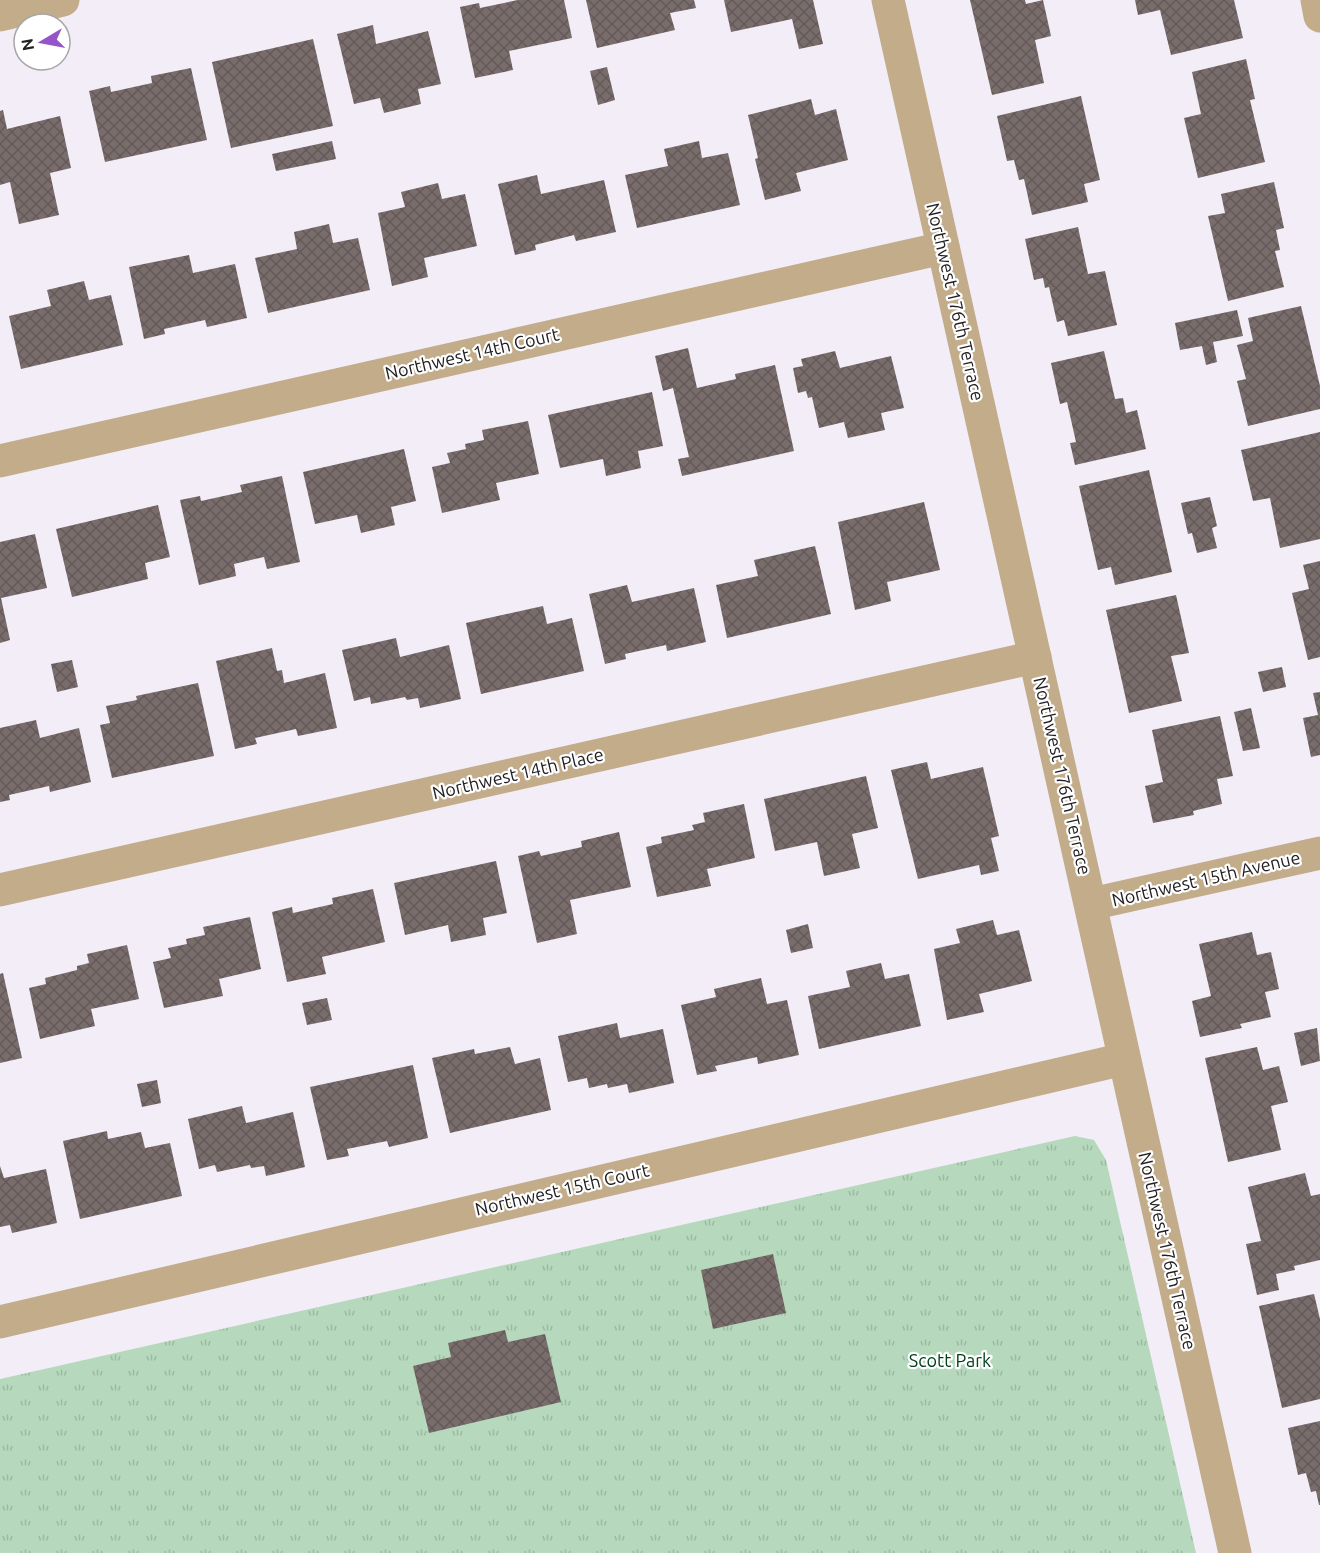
<svg xmlns="http://www.w3.org/2000/svg" width="1320" height="1553" font-family="Ubuntu,sans-serif">
	<style>
		.grass { fill: url(#grass-tufts) }
		.building { fill: url(#building-cross-hatch) }
		.lines { fill: none; stroke-linecap: round; stroke-linejoin: round }
		.street { stroke: #c3ac8a; stroke-width: 33 }
		.labels { text-anchor: middle; stroke-width: 4.5; stroke-linejoin: round; paint-order: stroke }
		.street-label { font-size: 18px; fill: #222023; stroke: #fff }
		.park-label { font-size: 18px; fill: #01401b; stroke: #fff }
	</style>
	<defs>
		<pattern id="grass-tufts" width="24" height="20" patternUnits="userSpaceOnUse" patternTransform="scale(1.5)"><rect width="24" height="20" fill="#b6d9bd"/><path d="M3 7l-1-3M5 7V3M7 7l1-3M15 17l-1-3M17 17v-4M19 17l1-3" fill="none" stroke="#9cbaa2"/></pattern>
		<pattern id="building-cross-hatch" width="8" height="8" patternUnits="userSpaceOnUse" patternTransform="scale(1.5)"><rect width="8" height="8" fill="#796d6c"/><path d="M0 0l8 8M0 8l8-8" fill="none" stroke="#635958"/></pattern>
	</defs>
	<rect width="100%" height="100%" fill="#f3edf8"/>
	<path class="grass" d="M1075,1136L1094,1140L1106,1160L1196,1553H0V1379Z"/>
	<g class="building">
		<path d="M518,0H564L572,38L509,51L513,70L475,78L460,7L479,3L480,8Z"/>
		<path d="M586,0H694L696,8L670,13L675,30L597,48Z"/>
		<path d="M724,0H813L823,44L799,49L792,19L731,32Z"/>
		<path d="M970,0H1025L1026,4L1043,0L1051,36L1035,40L1044,83L992,95Z"/>
		<path d="M1135,0H1234L1243,38L1171,55L1160,10L1138,15Z"/>
		<path d="M373,25L376,44L428,31L441,84L418,89L421,104L384,113L380,98L354,104L337,34Z"/>
		<path d="M313,39L333,126L231,148L212,62Z"/>
		<path d="M1246,59L1255,99L1250,100L1265,162L1198,178L1184,118L1201,114L1192,72Z"/>
		<path d="M607,67L615,100L598,105L590,71Z"/>
		<path d="M191,68L207,140L105,162L89,91L110,86L111,92L152,83L151,76Z"/>
		<path d="M1081,96L1100,180L1084,184L1088,202L1032,215L1024,179L1019,180L1014,160L1007,161L997,116Z"/>
		<path d="M811,99L815,115L836,109L848,160L796,173L801,191L765,200L755,159L758,158L748,115Z"/>
		<path d="M3,110L7,129L60,116L71,168L50,173L59,215L19,224L10,182L0,185V111Z"/>
		<path d="M332,141L336,159L276,171L272,154Z"/>
		<path d="M699,141L702,158L728,153L740,205L637,228L625,175L668,166L664,149Z"/>
		<path d="M537,175L541,194L604,180L616,232L576,241L574,235L535,245L536,250L515,255L498,184Z"/>
		<path d="M1274,182L1284,228L1276,230L1280,250L1275,251L1284,287L1228,301L1208,216L1225,213L1221,194Z"/>
		<path d="M438,183L442,199L465,194L477,246L424,258L428,277L392,286L378,213L405,207L401,192Z"/>
		<path d="M329,224L333,243L358,238L370,290L268,313L255,258L297,249L294,232Z"/>
		<path d="M1078,227L1088,274L1105,271L1117,325L1068,336L1064,320L1057,322L1049,287L1045,288L1043,278L1034,280L1025,239Z"/>
		<path d="M189,255L193,273L235,264L247,318L207,327L205,320L164,329L165,334L144,339L129,267Z"/>
		<path d="M84,281L89,300L111,295L123,345L21,369L9,316L51,306L47,290Z"/>
		<path d="M1301,306L1320,386V409L1248,426L1237,381L1246,379L1237,345L1253,341L1248,318Z"/>
		<path d="M1237,310L1243,336L1213,342L1217,362L1206,365L1202,346L1180,350L1175,323Z"/>
		<path d="M688,348L697,388L736,379L735,374L775,365L794,451L682,476L678,459L689,457L673,388L663,391L655,356Z"/>
		<path d="M835,351L840,368L891,356L904,408L881,413L885,430L848,438L844,422L819,428L812,397L808,398L806,391L798,393L793,368L803,366L801,359Z"/>
		<path d="M1104,351L1115,399L1123,398L1126,413L1137,410L1146,449L1075,465L1070,443L1076,442L1067,402L1060,404L1051,363Z"/>
		<path d="M652,392L663,446L638,451L641,468L606,476L603,459L560,468L548,415Z"/>
		<path d="M528,421L539,474L496,483L500,500L442,513L432,467L450,463L447,453L466,449L465,444L484,440L482,430Z"/>
		<path d="M1320,432V539L1280,548L1270,498L1253,501L1241,450Z"/>
		<path d="M404,449L416,501L391,507L395,525L361,533L357,515L315,524L303,472Z"/>
		<path d="M1149,470L1172,572L1115,585L1111,567L1098,570L1079,486Z"/>
		<path d="M282,476L300,562L267,569L264,557L234,564L236,576L199,585L180,500L200,496L201,501L242,492L240,485Z"/>
		<path d="M1210,497L1217,526L1212,528L1217,548L1197,553L1192,533L1188,534L1181,503Z"/>
		<path d="M924,502L940,570L887,582L891,601L855,610L838,522Z"/>
		<path d="M158,505L170,557L145,563L148,579L72,597L56,529Z"/>
		<path d="M35,534L47,588L1,598L10,640L0,643V542Z"/>
		<path d="M815,546L831,614L727,638L716,585L758,576L754,560Z"/>
		<path d="M1320,561V657L1308,660L1292,593L1309,589L1303,565Z"/>
		<path d="M627,585L632,602L694,588L706,642L667,651L666,645L625,654L626,659L605,664L589,594Z"/>
		<path d="M1176,595L1189,653L1171,656L1182,701L1129,713L1106,610Z"/>
		<path d="M543,606L547,624L572,618L584,671L481,694L466,623Z"/>
		<path d="M396,638L400,657L449,645L461,699L420,708L418,698L407,700L405,697L371,704L370,697L354,701L342,650Z"/>
		<path d="M272,648L277,671L282,670L284,683L325,673L337,728L298,736L296,729L255,738L257,744L235,749L216,661Z"/>
		<path d="M72,660L78,687L57,692L51,664Z"/>
		<path d="M1282,667L1286,687L1263,692L1258,672Z"/>
		<path d="M198,683L214,756L112,778L100,725L110,723L106,706L137,700L136,696Z"/>
		<path d="M1320,692V755L1311,757L1303,718L1318,715L1313,693Z"/>
		<path d="M1251,708L1260,748L1243,751L1234,712Z"/>
		<path d="M1220,716L1233,776L1217,779L1222,804L1193,811L1194,815L1153,823L1145,786L1163,782L1152,730Z"/>
		<path d="M36,720L40,738L79,728L91,782L50,792L49,786L9,795L10,800L0,802V728Z"/>
		<path d="M927,762L931,779L983,767L999,836L991,838L999,871L981,875L979,865L918,879L891,770Z"/>
		<path d="M866,776L878,828L852,834L860,868L824,876L817,842L775,851L764,799Z"/>
		<path d="M744,804L755,858L707,869L711,886L657,897L646,847L662,843L661,837L694,830L692,825L705,822L703,813Z"/>
		<path d="M619,832L631,887L570,900L577,934L537,943L518,856L539,851L541,856L582,847L581,841Z"/>
		<path d="M496,861L507,913L483,918L486,935L451,942L448,925L405,935L394,883Z"/>
		<path d="M373,889L385,942L322,957L326,974L287,982L272,912L292,907L293,913L333,904L332,898Z"/>
		<path d="M250,917L261,969L219,979L223,996L164,1008L153,962L171,958L168,948L187,944L186,939L205,935L203,927Z"/>
		<path d="M993,920L997,935L1019,930L1032,981L979,994L984,1012L947,1020L934,949L960,943L956,929Z"/>
		<path d="M808,924L813,948L791,953L786,930Z"/>
		<path d="M1252,932L1257,955L1271,952L1279,989L1265,992L1271,1017L1240,1024L1242,1028L1200,1037L1192,1001L1211,996L1199,944Z"/>
		<path d="M127,945L139,999L91,1009L95,1026L40,1039L29,988L46,984L45,978L77,970V966L89,963L87,954Z"/>
		<path d="M881,963L885,979L909,974L921,1026L819,1049L808,996L850,987L846,971Z"/>
		<path d="M3,973L22,1058L0,1063V974Z"/>
		<path d="M761,978L767,1004L787,1000L799,1055L758,1064L757,1057L715,1066L717,1071L697,1075L681,1005L716,997L714,989Z"/>
		<path d="M327,998L332,1020L307,1025L302,1003Z"/>
		<path d="M617,1023L620,1038L663,1029L674,1083L629,1093L627,1084L608,1088L607,1084L589,1088L587,1078L568,1082L558,1036Z"/>
		<path d="M1317,1028L1320,1061L1301,1066L1294,1033Z"/>
		<path d="M510,1047L515,1064L540,1058L551,1110L450,1133L432,1058L474,1049L475,1054Z"/>
		<path d="M1257,1047L1263,1070L1279,1066L1288,1102L1271,1106L1281,1150L1228,1162L1205,1058Z"/>
		<path d="M413,1065L428,1138L389,1147L387,1141L347,1149L349,1156L327,1160L310,1087Z"/>
		<path d="M157,1080L161,1103L142,1107L137,1084Z"/>
		<path d="M242,1106L246,1123L293,1112L305,1167L266,1176L264,1166L251,1168L250,1165L217,1172L215,1165L199,1169L188,1119Z"/>
		<path d="M107,1131L108,1139L141,1132L145,1148L170,1143L182,1196L80,1219L63,1141Z"/>
		<path d="M0,1166L4,1178L46,1169L57,1223L12,1233L10,1225L0,1227Z"/>
		<path d="M1305,1173L1311,1196L1320,1194V1260L1294,1266L1295,1270L1276,1274L1279,1290L1257,1295L1246,1244L1261,1241L1248,1187Z"/>
		<path d="M773,1254L786,1313L713,1329L701,1270Z"/>
		<path d="M1314,1294L1320,1319V1399L1282,1408L1259,1306Z"/>
		<path d="M505,1330L508,1342L545,1334L561,1402L429,1433L413,1366L451,1357L448,1343Z"/>
		<path d="M1320,1421V1505H1319L1316,1491L1311,1492L1306,1473L1298,1475L1288,1428Z"/>
	</g>
	<g class="lines">
		<g class="street">
			<path d="M888,0L1235,1553"/>
			<path d="M1317,0L1320,16"/>
			<path d="M0,15L63,0"/>
			<path d="M0,461L943,248"/>
			<path d="M0,890L1035,657"/>
			<path d="M1091,904L1320,853"/>
			<path d="M0,1322L1124,1059"/>
		</g>
	</g>
	<g class="labels">
		<g class="street-label">
			<text transform="translate(955 302) rotate(77)" y="6">Northwest 176th Terrace</text>
			<text transform="translate(472 354) rotate(-13)" y="6">Northwest 14th Court</text>
			<text transform="translate(518 774) rotate(-13)" y="6">Northwest 14th Place</text>
			<text transform="translate(1062 776) rotate(77)" y="6">Northwest 176th Terrace</text>
			<text transform="translate(1206 879) rotate(-13)" y="6">Northwest 15th Avenue</text>
			<text transform="translate(562 1190) rotate(-13)" y="6">Northwest 15th Court</text>
			<text transform="translate(1167 1251) rotate(77)" y="6">Northwest 176th Terrace</text>
		</g>
		<g class="park-label">
			<text x="950" y="1367">Scott Park</text>
		</g>
	</g>
	<g transform="translate(42 42) rotate(260)"><circle r="28" fill="#ffffff" stroke="#a7a6a7" stroke-width="1.5"/>
	<path d="M0-4.5L10 22L0 15L-10 22Z" fill="#9654c9"/>
	<text y="-9" font-size="16" font-weight="bold" text-anchor="middle" fill="#222023">N</text>
	</g>
</svg>
